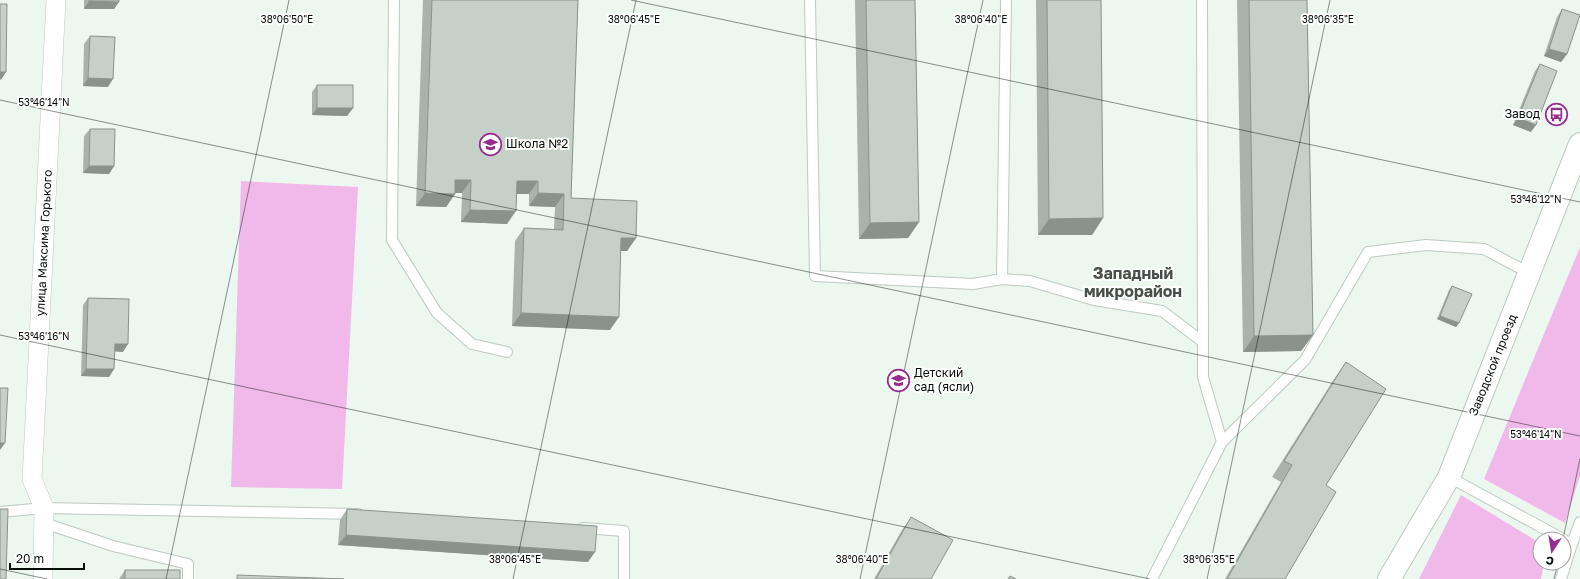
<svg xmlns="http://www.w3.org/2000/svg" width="1580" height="579" font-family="'Golos Text',sans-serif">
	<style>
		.green { fill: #f1b9e9 }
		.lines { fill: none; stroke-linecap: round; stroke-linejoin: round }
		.service-casing { stroke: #bec9c2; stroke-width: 12 }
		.minor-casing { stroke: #bec9c2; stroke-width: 20 }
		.tertiary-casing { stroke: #bec9c2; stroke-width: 24 }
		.service { stroke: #fff; stroke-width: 10 }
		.minor { stroke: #fff; stroke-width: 19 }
		.tertiary { stroke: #fff; stroke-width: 22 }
		.wall { fill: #a9b3ad }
		.shaded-wall { fill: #8a928d }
		.building { fill: #c5d0c9; stroke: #8a928d }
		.ticks { fill: none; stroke: #090d0a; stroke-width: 1; stroke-opacity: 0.45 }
		.labels { text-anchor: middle; stroke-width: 4; stroke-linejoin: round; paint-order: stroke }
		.poi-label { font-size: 12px; fill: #090d0a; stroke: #fff; text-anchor: start }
		.street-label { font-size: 12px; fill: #090d0a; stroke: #fff }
		.district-label { font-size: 16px; font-weight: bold; fill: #47504a; stroke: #fff }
		.ticks-label { font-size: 10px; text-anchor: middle; fill: #090d0a; stroke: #fff; stroke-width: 4; stroke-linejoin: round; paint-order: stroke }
	</style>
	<rect width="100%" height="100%" fill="#ecf7f0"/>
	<g class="green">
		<path d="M241,181L358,187L342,489L231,487Z"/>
		<path d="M1580,247V476L1565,523L1484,479Z"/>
		<path d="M1461,495L1540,543V563H1544L1541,579H1419Z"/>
	</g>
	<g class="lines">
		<defs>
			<g id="service">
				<path d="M394,0L392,240L437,313L472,344L507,352"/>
				<path d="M810,0L815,276L973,284L1002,279L1030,281L1094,300L1162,311L1203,342V377L1222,442"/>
				<path d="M1202,0L1203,342"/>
				<path d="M1002,279L1006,0"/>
				<path d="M1449,477L1563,539"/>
				<path d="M0,512L44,508L358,514"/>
				<path d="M44,523L113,546L188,564V579"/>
				<path d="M583,528L624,531V579"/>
				<path d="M1566,541L1572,544L1580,522"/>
				<path d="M1152,579L1222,442L1305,360L1368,252L1426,245L1484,249L1529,273"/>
				<path d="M1561,579L1572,544"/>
			</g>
			<path id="minor" d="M43,579L44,508L32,479L56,0"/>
			<path id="tertiary" d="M1389,579L1449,477L1580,144"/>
		</defs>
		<use href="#service" class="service-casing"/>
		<use href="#minor" class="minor-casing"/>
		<use href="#tertiary" class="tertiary-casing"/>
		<use href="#service" class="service"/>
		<use href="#minor" class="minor"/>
		<use href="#tertiary" class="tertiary"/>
	</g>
	<g class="wall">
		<path d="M84,0H119L114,9H84Z"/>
		<path d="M423,0H578L571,198L636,238L627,251H621L610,330L512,326L515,241L524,228L554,229L555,207L529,206V194H517L507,224L461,222L462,193H455V194L446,207L416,206Z"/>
		<path d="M855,0H915L919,222L908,238L859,239Z"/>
		<path d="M1036,0H1101L1103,218L1092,235H1038Z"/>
		<path d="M1237,0H1307L1313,335L1301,351L1243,352Z"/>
		<path d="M1562,9L1567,54L1561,62L1544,56L1557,17Z"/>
		<path d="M90,36L108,87L83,86L84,44Z"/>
		<path d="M1540,64L1531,132L1513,125L1535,71Z"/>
		<path d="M317,85L353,108L347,116L312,115V92Z"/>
		<path d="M90,129L114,166L109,174L83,173L84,136Z"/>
		<path d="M1452,286L1459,323L1456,327L1437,319L1449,290Z"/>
		<path d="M88,298L123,352L115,351L114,369L109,377L81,376L83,305Z"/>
		<path d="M1346,362L1326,485L1285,579H1225L1281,482L1272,477L1334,379Z"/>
		<path d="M347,509L588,562L338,545L340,520Z"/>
		<path d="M911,517L931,579H874L902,530Z"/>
		<path d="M125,570L180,579H119Z"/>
	</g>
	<g class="shaded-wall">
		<path d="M89,1L119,2L114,9H84Z"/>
		<path d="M1549,49L1567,54L1561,62L1544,56Z"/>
		<path d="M0,72H6L1,80L0,79Z"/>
		<path d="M88,78L113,79L108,87L83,86Z"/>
		<path d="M317,108H353L347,116L312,115Z"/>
		<path d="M1518,118L1536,125L1531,132L1513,125Z"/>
		<path d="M89,166H114L109,174L83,173Z"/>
		<path d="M455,180H471L462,193H446Z"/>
		<path d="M517,181H538L529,194H508Z"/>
		<path d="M425,193L455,194L446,207L416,206Z"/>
		<path d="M538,193L564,194L555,207L529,206Z"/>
		<path d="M470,210L516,211L507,224L461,222Z"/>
		<path d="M1103,218L1092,235H1038L1049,219Z"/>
		<path d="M919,222L908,238L859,239L870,223Z"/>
		<path d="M621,238H636L627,251H612Z"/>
		<path d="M521,313L619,317L610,330L512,326Z"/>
		<path d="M1440,316L1459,323L1456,327L1437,319Z"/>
		<path d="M1313,335L1301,351L1243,352L1254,336Z"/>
		<path d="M115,344H128L123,352L110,351Z"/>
		<path d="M86,369H114L109,377L81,376Z"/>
		<path d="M0,443H5L0,450Z"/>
		<path d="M346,535L595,552L588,562L338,545Z"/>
	</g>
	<g class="building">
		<path d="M89,0H119V2L89,1Z"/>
		<path d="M432,0H578L571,198L637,201L636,238H621L619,317L521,313L524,228L563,230L564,194L538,193V181H517L516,211L470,210L471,180H455V194L425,193Z"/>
		<path d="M866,0H915L919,222L870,223Z"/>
		<path d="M1047,0H1101L1103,218L1049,219Z"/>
		<path d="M1249,0H1307L1313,335L1254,336Z"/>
		<path d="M0,4H7L6,72H0Z"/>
		<path d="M1562,9L1580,15L1567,54L1549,49Z"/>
		<path d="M90,36L115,37L113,79L88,78Z"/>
		<path d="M1540,64L1557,71L1536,125L1518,118Z"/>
		<rect x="317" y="85" width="36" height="23"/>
		<path d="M90,129H115L114,166H89Z"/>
		<path d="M1452,286L1472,294L1459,323L1440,316Z"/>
		<path d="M88,298L129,299L128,344H115L114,369H86Z"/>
		<path d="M1346,362L1386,389L1326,485L1336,492L1285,579H1227L1292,465L1284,461Z"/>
		<path d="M0,388H8L5,443H0Z"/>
		<path d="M0,509H8L6,579H0Z"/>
		<path d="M347,509L597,526L595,552L346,535Z"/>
		<path d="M911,517L953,540L931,579H876Z"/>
		<rect x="125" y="570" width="55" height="9"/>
		<path d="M237,575L344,579H237Z"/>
		<path d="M1010,576L1016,579H1008Z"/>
	</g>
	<path class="ticks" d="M631,0L1580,202M0,100L1580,436M0,335L1150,579M1563,539L1580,459M0,569L47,579M166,579L289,0M513,579L636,0M860,579L983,0M1207,579L1330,0M1554,579L1558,563"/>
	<defs>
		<symbol id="bus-ring" viewBox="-11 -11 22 22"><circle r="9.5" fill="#fff" stroke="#972c8e" stroke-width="1.5"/><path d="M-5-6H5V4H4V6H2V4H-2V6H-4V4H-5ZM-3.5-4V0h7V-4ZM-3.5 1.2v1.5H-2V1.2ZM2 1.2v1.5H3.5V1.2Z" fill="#972c8e"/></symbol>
		<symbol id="school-ring" viewBox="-11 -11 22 22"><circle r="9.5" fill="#fff" stroke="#972c8e" stroke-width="1.5"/><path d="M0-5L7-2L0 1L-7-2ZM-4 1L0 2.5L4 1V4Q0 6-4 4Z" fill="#972c8e"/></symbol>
	</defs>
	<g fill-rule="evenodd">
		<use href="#bus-ring" x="1544" y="102" width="25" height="25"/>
		<use href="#school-ring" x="478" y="132" width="25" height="25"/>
		<use href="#school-ring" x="886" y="368" width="25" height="25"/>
	</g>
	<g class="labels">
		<g class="poi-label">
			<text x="1540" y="118" text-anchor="end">Завод</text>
			<text x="506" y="148">Школа №2</text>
			<text x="914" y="377">Детский<tspan x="914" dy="14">сад (ясли)</tspan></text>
		</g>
		<g class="street-label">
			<text transform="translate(44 243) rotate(-87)" y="4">улица Максима Горького</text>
			<text transform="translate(1493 365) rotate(-68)" y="4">Заводской проезд</text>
		</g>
		<g class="district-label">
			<text x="1133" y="279">Западный<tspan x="1133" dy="18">микрорайон</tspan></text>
		</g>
	</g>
	<g class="ticks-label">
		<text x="287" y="23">38°06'50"E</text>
		<text x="634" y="23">38°06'45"E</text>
		<text x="981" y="23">38°06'40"E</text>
		<text x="1328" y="23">38°06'35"E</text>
		<text x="44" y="106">53°46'14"N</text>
		<text x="1536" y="203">53°46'12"N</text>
		<text x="44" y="340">53°46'16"N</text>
		<text x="1536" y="438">53°46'14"N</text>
		<text x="515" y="563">38°06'45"E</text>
		<text x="862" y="563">38°06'40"E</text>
		<text x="1209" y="563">38°06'35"E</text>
	</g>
	<g transform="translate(1552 551) rotate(192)"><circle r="19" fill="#ffffff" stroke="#9d9e9d"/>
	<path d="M0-3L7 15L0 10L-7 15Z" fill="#972c8e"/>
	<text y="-6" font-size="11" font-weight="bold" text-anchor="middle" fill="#090d0a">С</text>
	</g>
	<path d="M10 563v6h74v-6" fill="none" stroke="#090d0a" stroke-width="2"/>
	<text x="16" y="563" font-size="12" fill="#090d0a" stroke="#ffffff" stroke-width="3" paint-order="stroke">20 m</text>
</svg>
